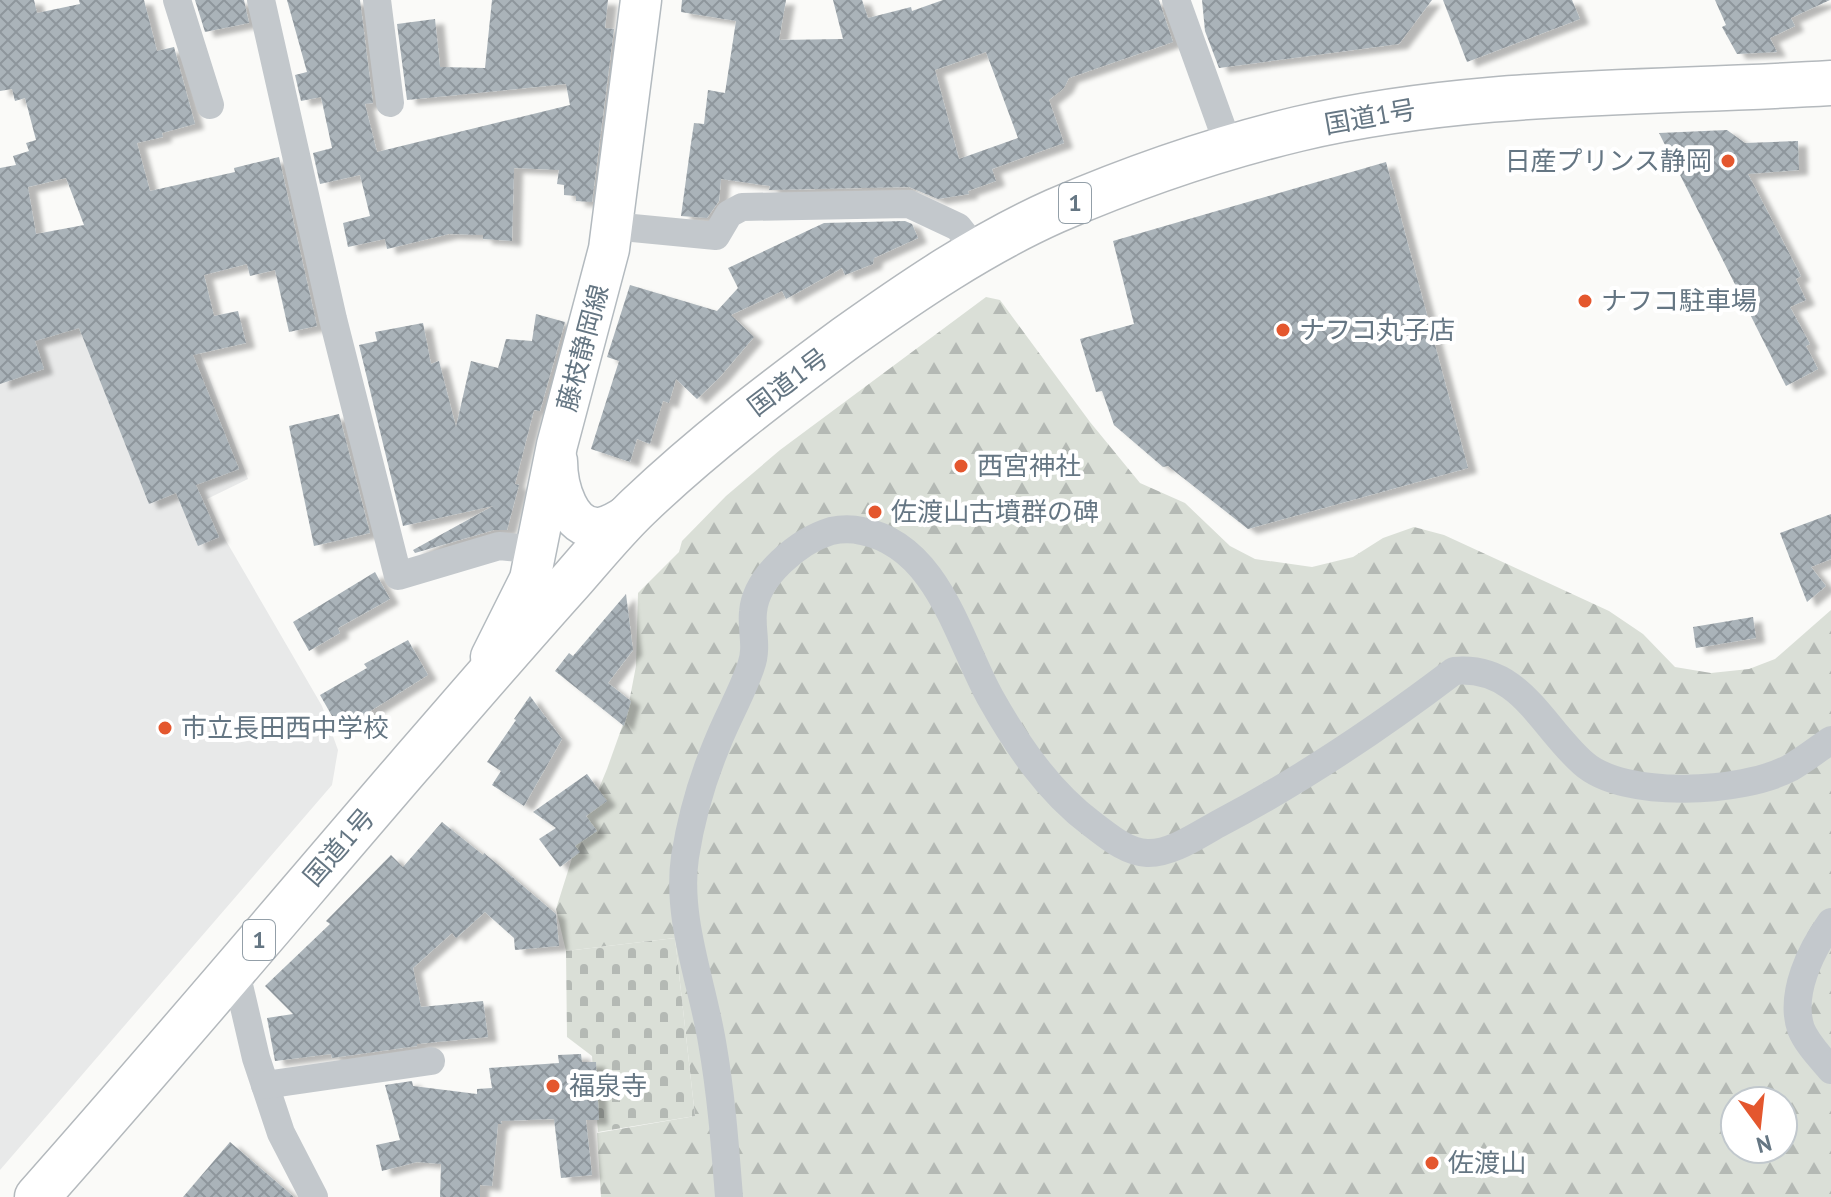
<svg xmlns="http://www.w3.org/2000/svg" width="1831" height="1197" font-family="'PT Sans','Noto Sans JP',sans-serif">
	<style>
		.built { fill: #e8e9e9 }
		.forest { fill: url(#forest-firs); fill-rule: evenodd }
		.cemetery { fill: url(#cemetery-stones) }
		.building { fill: url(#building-cross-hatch); fill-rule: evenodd; filter: url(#shadow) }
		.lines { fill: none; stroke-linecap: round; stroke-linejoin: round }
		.secondary-casing { stroke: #b3babf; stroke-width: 43 }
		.trunk-casing { stroke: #b4b9bd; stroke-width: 47 }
		.minor { stroke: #c3c8cc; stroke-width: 28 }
		.secondary { stroke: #fff; stroke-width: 40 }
		.trunk { stroke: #fff; stroke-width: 44 }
		.poi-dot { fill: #e4572e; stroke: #fff; stroke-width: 3 }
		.labels { text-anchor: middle; stroke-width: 8; stroke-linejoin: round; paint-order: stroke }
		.shield { fill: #fff; stroke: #939fa8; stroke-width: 2 }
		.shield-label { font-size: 24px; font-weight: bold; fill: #657683 }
		.street-label { font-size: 26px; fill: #657683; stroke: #fff }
		.poi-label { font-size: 26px; fill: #657683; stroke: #fff; text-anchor: start }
	</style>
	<defs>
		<pattern id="forest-firs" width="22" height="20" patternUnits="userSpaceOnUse" patternTransform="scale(2)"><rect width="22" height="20" fill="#dadfd7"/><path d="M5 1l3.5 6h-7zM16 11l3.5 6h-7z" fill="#b4b9b4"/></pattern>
		<pattern id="cemetery-stones" width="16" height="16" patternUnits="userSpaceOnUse" patternTransform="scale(2)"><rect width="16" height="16" fill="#dadfd7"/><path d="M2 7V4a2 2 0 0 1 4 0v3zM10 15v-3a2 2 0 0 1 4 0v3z" fill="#b4b9b4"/></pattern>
		<pattern id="building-cross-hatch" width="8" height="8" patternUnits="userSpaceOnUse" patternTransform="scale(2)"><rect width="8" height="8" fill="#aab3b9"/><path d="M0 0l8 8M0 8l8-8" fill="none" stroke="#8e969c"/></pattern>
		<filter id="shadow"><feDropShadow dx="9" dy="5" stdDeviation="2" flood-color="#0004"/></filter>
	</defs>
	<rect width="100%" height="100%" fill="#fafaf8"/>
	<path class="built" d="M164,259L248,479L207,499L225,539L322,706L338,750L332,785L0,1170V293Z"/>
	<path class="forest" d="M986,297L1000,300L1090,422L1140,483L1185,503L1230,546L1255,559L1312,567L1353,557L1383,538L1414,527L1444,535L1609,611L1643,634L1675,667L1711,673L1749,669L1775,659L1831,610V1197H601L597,1133L695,1116L675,938L566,951L556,909L579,836L607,769L627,713L636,666L638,593L679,552L682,541L726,496L780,450ZM1735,1101H1783V1149H1735Z"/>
	<path class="cemetery" d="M675,938L695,1116L598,1132L592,1056L567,1037L566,951Z"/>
	<g class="building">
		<path d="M0,0H34L37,13L80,4L79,0H144L157,51L174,47L195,124L162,133L163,137L137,143L150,191L235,172L234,168L279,157L317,326L289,332L275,270L250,276L247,264L204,275L214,316L238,311L246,343L193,355L239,469L196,485L219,537L198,546L176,493L149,504L79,328L35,341L44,369L0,384V168L16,165L13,156L29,151L26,143L36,140L25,98L15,101L12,89L0,91ZM66,178L84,225L36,234L28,187Z"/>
		<path d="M195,0H244L249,23L205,32Z"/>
		<path d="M287,0H360L373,103L365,104L377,152L570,105L566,84L407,100L397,24L435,19L440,67L485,68L492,0H608L605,28L614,29L592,202L576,201V196L564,195V185L557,184L559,170L514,168L512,241L483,239V235L449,234L387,249L385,239L348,247L343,223L370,216L360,175L320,184L313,153L332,148L321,97L301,101L295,75L307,72Z"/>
		<path d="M682,0H786L779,40L843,39L833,0H862L868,18L911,7L912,11L943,0H1159L1173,42L1069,78L1064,88L1049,100L1064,143L992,169L996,181L968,191L969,194L938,199L909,187L769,190L770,186L721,179L719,201L707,218L681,216L690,150L694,123L704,124L708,90L725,93L736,21L681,12ZM986,52L1018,138L959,159L935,70Z"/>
		<path d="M1202,0H1432L1399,44L1219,68L1205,31Z"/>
		<path d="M1443,0H1572L1580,19L1467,62Z"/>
		<path d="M1715,0H1830L1791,18L1795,26L1770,38L1777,52L1737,54L1722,27L1726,25Z"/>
		<path d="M1727,130L1745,143L1798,141L1799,170L1748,174L1801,276L1796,279L1806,300L1790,307L1810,344L1806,346L1818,369L1786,386L1659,133Z"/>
		<path d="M1386,162L1468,468L1248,529L1168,466L1163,467L1114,425L1102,391L1096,392L1080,339L1134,324L1113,241Z"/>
		<path d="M905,221L912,224L918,238L874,258L873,264L845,275L842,268L786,299L782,291L731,315L754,337L719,378L697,399L676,379L669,403L663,401L650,444L637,439L630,462L591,449L619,361L607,357L630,285L717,311L738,288L728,268L824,223Z"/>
		<path d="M536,314L565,322L540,411L534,410L515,484L519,485L507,530H494L415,553L413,550L493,506L403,526L359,345L377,341L375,332L423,323L431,364L439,361L456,427L471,361L498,368L506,339L532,341Z"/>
		<path d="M339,414L370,533L314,546L289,426Z"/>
		<path d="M1831,514V559L1811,567L1826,586L1807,602L1780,533Z"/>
		<path d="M375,572L390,599L338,628L340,633L309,651L293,622Z"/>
		<path d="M626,594L633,650L608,683L631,701L624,726L555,671L569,653L573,656Z"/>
		<path d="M1753,617L1756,638L1696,648L1693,627Z"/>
		<path d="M408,640L428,675L340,730L320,695L367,668L364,664Z"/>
		<path d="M530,696L562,739L524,806L492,785L501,771L487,762L516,720L514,719Z"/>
		<path d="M587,774L607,801L586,816L597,831L575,846L580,852L560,867L539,839L556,828L533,812Z"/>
		<path d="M442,822L483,855L484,853L556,914L559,946L515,950L514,938L485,912L456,938L452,933L413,968L421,1007L483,1001L488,1037L417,1044V1046L332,1058L331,1054L275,1061L267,1018L293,1014L265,986L330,924L326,921L391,855L403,867Z"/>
		<path d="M581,1054L582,1062H596L599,1120H586L592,1175L561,1178L554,1119L501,1121L502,1124H498L492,1186L480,1185V1197H440L441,1164L417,1162L382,1171L376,1145L400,1140L385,1085L412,1081L413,1086L477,1094V1089L492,1088L489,1068L559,1063L558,1055Z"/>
		<path d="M230,1142L294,1197H183Z"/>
	</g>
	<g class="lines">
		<defs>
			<g id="secondary">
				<path d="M557,461C557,485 568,531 600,528C613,526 623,518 634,511"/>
				<path d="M491,657L530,579L557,445L609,249L641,0"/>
			</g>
			<path id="trunk" d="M37,1197C163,1055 285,910 409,766C463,704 516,642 571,581C593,556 614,530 638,507C703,445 774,391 846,338C912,291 981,244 1055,211C1134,177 1215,149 1298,129C1473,88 1653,94 1831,83"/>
		</defs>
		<use href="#secondary" class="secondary-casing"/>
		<use href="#trunk" class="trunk-casing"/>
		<g class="minor">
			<path d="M177,0L210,105"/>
			<path d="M261,0L333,319L398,576L499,546L537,550"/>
			<path d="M377,0L390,103"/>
			<path d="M1176,0L1229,147"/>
			<path d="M612,226L716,236L729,214L742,207L909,204L958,227L977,251"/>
			<path d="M1831,922C1811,950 1789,994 1801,1029C1807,1044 1821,1058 1831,1070"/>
			<path d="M235,968L256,1058L281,1133L314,1197"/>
			<path d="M265,1085L431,1061"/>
			<path d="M729,1197C725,1145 721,1093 712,1042C702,982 676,918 685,857C691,818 702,780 717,744C727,718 742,693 751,666C758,647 751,630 753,612C756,576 799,541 831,531C841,529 853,529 862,531C938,546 958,639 990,697C1017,745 1048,791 1092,824C1108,836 1126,852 1147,853C1171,854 1198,835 1218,824C1302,780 1379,728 1454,671C1520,665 1541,726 1583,763C1624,800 1743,793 1790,768C1804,760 1818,749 1831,740"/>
		</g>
		<use href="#secondary" class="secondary"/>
		<use href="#trunk" class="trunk"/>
	</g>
	<g class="poi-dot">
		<circle cx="1728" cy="161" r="8"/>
		<circle cx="1585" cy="301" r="8"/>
		<circle cx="1283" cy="330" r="8"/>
		<circle cx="961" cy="466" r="8"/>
		<circle cx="875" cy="512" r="8"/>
		<circle cx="165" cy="728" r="8"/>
		<circle cx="553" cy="1086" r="8"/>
		<circle cx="1432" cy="1163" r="8"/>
	</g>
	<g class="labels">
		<g class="shield">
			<rect x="1059" y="183" width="32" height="40" rx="6"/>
			<rect x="243" y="920" width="32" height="40" rx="6"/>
		</g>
		<g class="shield-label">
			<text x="1075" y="211">1</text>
			<text x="259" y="948">1</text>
		</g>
		<g class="street-label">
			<text transform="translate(1370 117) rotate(-10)" y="9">国道1号</text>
			<text transform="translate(583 348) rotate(-75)" y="9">藤枝静岡線</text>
			<text transform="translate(788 382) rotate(-37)" y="9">国道1号</text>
			<text transform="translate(339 847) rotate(-49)" y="9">国道1号</text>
		</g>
		<g class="poi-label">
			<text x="1712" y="170" text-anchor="end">日産プリンス静岡</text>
			<text x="1601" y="310">ナフコ駐車場</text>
			<text x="1299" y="339">ナフコ丸子店</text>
			<text x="977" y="475">西宮神社</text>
			<text x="891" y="521">佐渡山古墳群の碑</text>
			<text x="181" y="737">市立長田西中学校</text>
			<text x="569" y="1095">福泉寺</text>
			<text x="1448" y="1172">佐渡山</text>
		</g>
	</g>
	<g transform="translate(1759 1125) rotate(165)"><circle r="38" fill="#ffffff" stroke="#c1c8cd" stroke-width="2"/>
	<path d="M0-6L14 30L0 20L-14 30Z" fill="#e4572e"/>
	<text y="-12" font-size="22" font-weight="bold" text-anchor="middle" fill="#657683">N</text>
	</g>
</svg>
